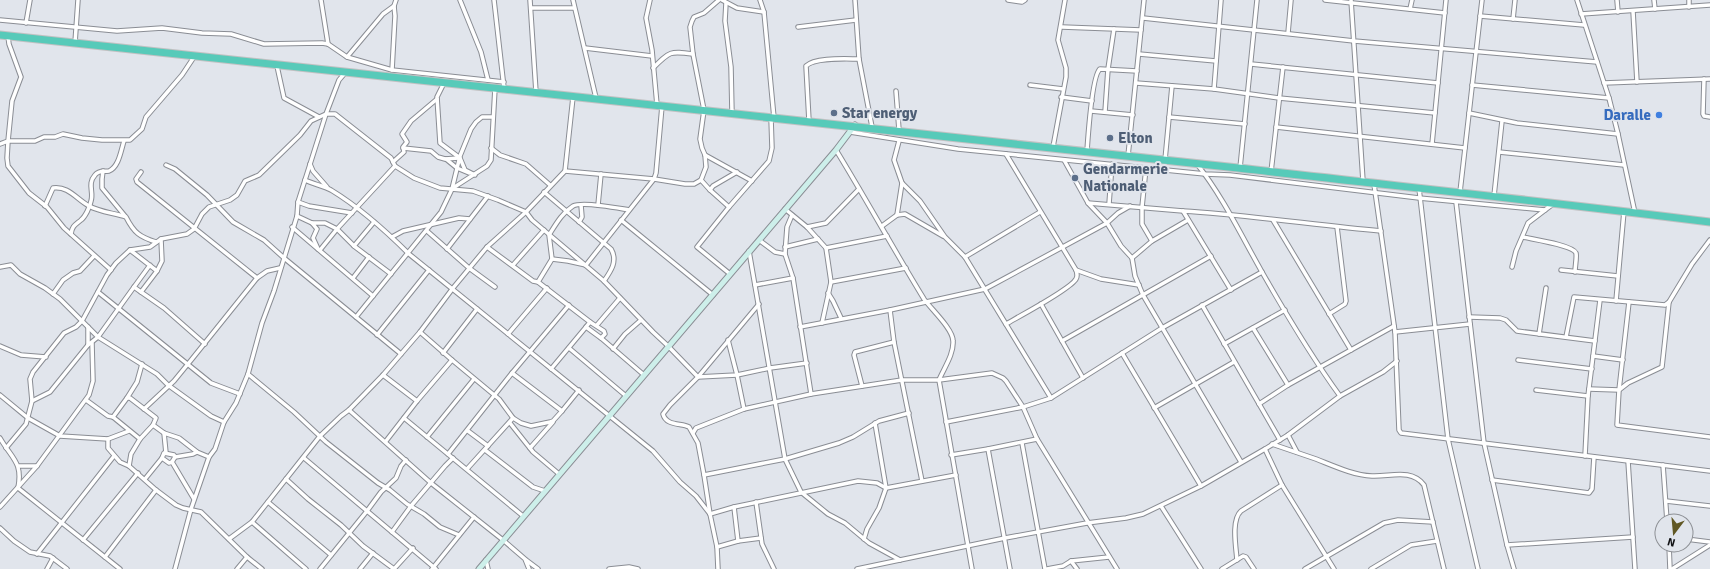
<svg xmlns="http://www.w3.org/2000/svg" width="1710" height="569" font-family="Signika,sans-serif">
	<style>
		.lines { fill: none; stroke-linecap: round; stroke-linejoin: round }
		.street-casing { stroke: #8a8d94; stroke-width: 5.5 }
		.secondary-casing { stroke: #8a8d94; stroke-width: 7 }
		.highway-casing { stroke: #c1c1c2; stroke-width: 9 }
		.street { stroke: #fff; stroke-width: 3.5 }
		.secondary { stroke: #cdefea; stroke-width: 5 }
		.highway { stroke: #57cab9; stroke-width: 7 }
		.service-dot { fill: #5c6f8a; stroke: #e1e5ec; stroke-width: 1.5 }
		.shop-dot { fill: #3f7fe0; stroke: #e1e5ec; stroke-width: 1.5 }
		.labels { text-anchor: middle; stroke-width: 4; stroke-linejoin: round; paint-order: stroke }
		.service-label { font-size: 15px; font-weight: bold; fill: #4e5e75; stroke: #e1e5ec; text-anchor: start }
		.shop-label { font-size: 15px; font-weight: bold; fill: #366cbe; stroke: #e1e5ec; text-anchor: end }
	</style>
	<rect width="100%" height="100%" fill="#e1e5ec"/>
	<g class="lines">
		<defs>
			<g id="street">
				<path d="M321,0L328,44"/>
				<path d="M460,0L481,52L488,80"/>
				<path d="M494,0L504,88"/>
				<path d="M530,0L536,92"/>
				<path d="M573,0L596,98"/>
				<path d="M650,0L646,18L652,50L657,105"/>
				<path d="M722,0L737,8L764,12"/>
				<path d="M760,0L764,12L774,118"/>
				<path d="M855,0L859,59L872,127"/>
				<path d="M1008,0L1022,2L1025,0"/>
				<path d="M1325,0L1445,13"/>
				<path d="M1351,0L1363,181"/>
				<path d="M1577,0L1609,98L1618,134L1635,213"/>
				<path d="M1617,0L1618,12"/>
				<path d="M1654,0L1655,9"/>
				<path d="M1689,0V7"/>
				<path d="M726,3L725,21L731,67L732,113"/>
				<path d="M531,8H574"/>
				<path d="M1410,9L1412,0"/>
				<path d="M1633,11L1637,82"/>
				<path d="M1581,14L1710,5"/>
				<path d="M1480,16L1584,25"/>
				<path d="M1143,18L1354,41L1597,62"/>
				<path d="M1513,19L1515,0"/>
				<path d="M0,20L117,31L162,28L202,33L231,34L264,44L322,43L328,44L347,57L392,70L504,82"/>
				<path d="M26,23L30,0"/>
				<path d="M798,27L856,20"/>
				<path d="M1062,27L1141,30"/>
				<path d="M1288,33L1291,0"/>
				<path d="M75,43L78,0"/>
				<path d="M585,48L652,56"/>
				<path d="M1139,54L1216,61"/>
				<path d="M347,57L383,14L394,6"/>
				<path d="M1251,64L1438,83"/>
				<path d="M277,66L284,98L319,117"/>
				<path d="M653,68C670,51 670,51 693,54"/>
				<path d="M392,70L395,16L394,6L396,0"/>
				<path d="M1704,79L1703,114L1704,116L1710,117"/>
				<path d="M444,83L437,97L440,143L460,158L465,170L475,175"/>
				<path d="M1136,83L1214,89L1279,98L1435,113"/>
				<path d="M1604,83L1710,79"/>
				<path d="M1030,85L1063,89"/>
				<path d="M1472,85L1609,98"/>
				<path d="M1214,89L1221,0"/>
				<path d="M896,91L899,130"/>
				<path d="M1061,97L1092,101"/>
				<path d="M1091,111L1133,115"/>
				<path d="M1105,112L1108,69L1114,29"/>
				<path d="M1469,113L1517,123L1618,134"/>
				<path d="M1169,117L1245,124"/>
				<path d="M809,121L806,66C815,57 846,59 859,59"/>
				<path d="M1276,127L1465,148"/>
				<path d="M850,132L958,149L1205,174L1230,175L1419,198L1545,210L1553,204"/>
				<path d="M899,141L894,160L902,183L920,201L945,237L965,257L1051,398"/>
				<path d="M0,144L8,141L12,101L21,77L9,44L8,36"/>
				<path d="M1432,144L1446,0"/>
				<path d="M1053,147L1066,77V68L1058,40L1065,0"/>
				<path d="M403,148L431,151L438,157L445,159L459,158"/>
				<path d="M491,148L500,155L526,164L550,185"/>
				<path d="M836,150C866,199 894,250 924,299C931,309 953,329 953,341C954,354 944,368 939,380L972,569"/>
				<path d="M1087,151C1088,137 1092,75 1100,69L1137,71"/>
				<path d="M1499,152L1624,165"/>
				<path d="M705,155L752,181"/>
				<path d="M1128,156L1144,0"/>
				<path d="M446,159L457,168L469,173"/>
				<path d="M1064,160L1088,203L1107,223L1121,246L1132,258"/>
				<path d="M1165,160L1172,86"/>
				<path d="M393,162L404,152L403,147L407,142L402,134L411,121L437,99"/>
				<path d="M310,164L313,171L327,187"/>
				<path d="M1197,164C1223,197 1241,235 1262,272C1286,314 1311,356 1340,396"/>
				<path d="M166,165L175,169L207,195L233,222L264,240L284,258L401,354"/>
				<path d="M1146,168L1142,207V224L1152,241"/>
				<path d="M1240,168L1257,0"/>
				<path d="M103,171L102,179V188L125,216"/>
				<path d="M565,171L654,179L685,184H694L701,180L710,190L729,207"/>
				<path d="M141,172L136,179L137,182L257,278"/>
				<path d="M1271,172L1283,67"/>
				<path d="M305,180C313,184 324,186 331,190C359,207 385,230 409,254L653,451L680,482L696,496L710,514"/>
				<path d="M701,180L706,167L705,155L702,148L700,139L704,110L693,54L690,27L692,21L694,17L704,13L719,0"/>
				<path d="M1374,184L1395,332L1399,430L1401,433L1710,471"/>
				<path d="M453,188L487,166L491,160L495,88"/>
				<path d="M1419,188L1448,439L1478,569"/>
				<path d="M710,190L713,186L737,172"/>
				<path d="M544,192L611,249C618,261 611,271 604,281"/>
				<path d="M1460,192L1482,0"/>
				<path d="M1494,196L1502,121"/>
				<path d="M298,202L309,206L352,213"/>
				<path d="M1456,202L1484,443L1507,545L1514,569"/>
				<path d="M1088,203L1183,211L1231,290"/>
				<path d="M1109,204L1112,164"/>
				<path d="M598,205L601,174"/>
				<path d="M45,206L53,188C69,186 76,199 89,206C100,212 114,213 126,217C134,233 140,237 156,242"/>
				<path d="M785,209L807,227L826,248L831,282L822,323"/>
				<path d="M1183,211C1249,215 1315,225 1381,231"/>
				<path d="M792,215L787,227L785,254L793,278L811,394"/>
				<path d="M897,215L902,183"/>
				<path d="M297,216L312,223"/>
				<path d="M621,220L713,295"/>
				<path d="M1188,220L1152,241L1132,258L1135,276L1143,295L1241,462"/>
				<path d="M1273,220L1351,350"/>
				<path d="M579,222L582,217L581,205"/>
				<path d="M882,226L897,215L905,214L943,236"/>
				<path d="M292,227L373,296"/>
				<path d="M807,227L826,223L859,189"/>
				<path d="M427,231L469,268L495,287"/>
				<path d="M71,234C72,226 75,225 81,220C85,217 90,207 91,201C94,192 87,184 95,175C99,170 103,172 109,171C119,167 121,150 124,141"/>
				<path d="M392,237L403,231L459,218L470,219"/>
				<path d="M1523,237C1531,239 1573,245 1576,253C1577,258 1575,266 1575,272"/>
				<path d="M759,240L775,252L785,254"/>
				<path d="M354,246L374,222"/>
				<path d="M487,247L533,281L538,282L590,322"/>
				<path d="M785,247L818,239"/>
				<path d="M826,248L887,236"/>
				<path d="M318,249L313,238L317,229L312,223H325L337,229L354,246L391,274"/>
				<path d="M447,249L488,196"/>
				<path d="M130,250L157,271L141,292L134,287L150,265"/>
				<path d="M320,250L337,229L395,166"/>
				<path d="M749,251L785,459L801,492L828,514L845,523L869,543L900,560"/>
				<path d="M965,257L1040,212"/>
				<path d="M552,259L568,261L586,265L654,179L656,173L662,106"/>
				<path d="M513,265L544,230"/>
				<path d="M0,267L11,265L20,274L45,288L60,299L98,337L157,374L168,385L211,416L224,422"/>
				<path d="M1512,267L1516,251L1528,223L1545,210"/>
				<path d="M111,270L64,228L47,207L29,193L8,166L7,158L8,141H35L44,137H55L63,134L82,138L102,140H130L142,129L146,117L182,75L194,57"/>
				<path d="M1076,270L1101,279L1139,285"/>
				<path d="M1561,270L1618,276"/>
				<path d="M157,271L162,261L161,239"/>
				<path d="M730,274L697,247L729,207L769,161L772,148L771,118"/>
				<path d="M353,278L369,257"/>
				<path d="M538,282L552,259L549,235C556,224 562,213 573,206C583,201 617,208 629,210"/>
				<path d="M831,282L906,268"/>
				<path d="M755,285L793,278"/>
				<path d="M98,292L211,383L240,394"/>
				<path d="M141,292L164,308L205,344"/>
				<path d="M828,293L833,301L841,318"/>
				<path d="M53,294L63,280L73,273L80,271L94,256"/>
				<path d="M1616,301L1624,211"/>
				<path d="M1629,302L1619,390L1617,425L1710,437"/>
				<path d="M1041,304L1083,378"/>
				<path d="M569,305L512,373L562,411L579,390"/>
				<path d="M1202,305L1280,440"/>
				<path d="M1329,314L1345,304L1346,301L1337,227"/>
				<path d="M356,317L441,212L452,189L460,156L471,129L476,122L482,117H493"/>
				<path d="M1469,317L1500,318L1506,320L1517,331L1595,341"/>
				<path d="M590,322L604,331L605,334L601,338L586,327Z"/>
				<path d="M1006,324C1018,317 1071,289 1076,279C1078,276 1077,273 1076,270L1006,154"/>
				<path d="M597,325L620,298"/>
				<path d="M88,327V345L98,337L134,287"/>
				<path d="M800,327L890,310"/>
				<path d="M1253,328L1288,385"/>
				<path d="M420,332L452,360L499,399L513,418L521,423L531,426L550,422L553,421L562,411"/>
				<path d="M1395,332L1470,324"/>
				<path d="M508,334L547,288"/>
				<path d="M1539,334L1546,288"/>
				<path d="M377,335L429,270"/>
				<path d="M1566,337L1574,297L1665,305L1669,302L1692,264L1710,240"/>
				<path d="M601,338L644,375"/>
				<path d="M728,340L737,375L744,409"/>
				<path d="M1062,341L1211,256"/>
				<path d="M1224,344L1285,310"/>
				<path d="M0,346L21,355L46,357"/>
				<path d="M569,348L626,396"/>
				<path d="M613,349L625,334L641,320"/>
				<path d="M443,353L477,309"/>
				<path d="M1122,353L1201,486"/>
				<path d="M1593,356L1623,360"/>
				<path d="M1518,360L1592,369"/>
				<path d="M551,369L586,327"/>
				<path d="M248,374L294,412L326,442L378,483L390,490L407,504L424,514L440,527L459,535"/>
				<path d="M383,375L417,401"/>
				<path d="M862,386L854,355L855,352L894,342"/>
				<path d="M1589,389L1619,390L1628,383L1662,367L1669,302"/>
				<path d="M1536,390L1588,396"/>
				<path d="M0,395L28,418L60,436L108,439L129,431"/>
				<path d="M127,398H130L156,418L153,425L140,439L113,417Z"/>
				<path d="M127,398L137,382L142,364"/>
				<path d="M86,400L108,416L113,417"/>
				<path d="M32,401L50,392L88,345"/>
				<path d="M1259,404L1288,385L1394,326"/>
				<path d="M1154,408L1234,362"/>
				<path d="M144,409L174,381L192,359L257,278L267,271L280,268"/>
				<path d="M349,410L431,483L503,540L525,559L529,569"/>
				<path d="M404,418L523,516"/>
				<path d="M946,422L1023,407L1051,398L1162,328L1262,272"/>
				<path d="M510,423L533,452L559,474"/>
				<path d="M153,425L164,433L179,438L197,452L209,457"/>
				<path d="M468,431L488,446"/>
				<path d="M164,433L166,453"/>
				<path d="M693,433L696,428L744,409L811,394L902,380H939L992,373L1003,378L1006,381L1023,407L1037,439L1117,569"/>
				<path d="M1288,435L1297,452"/>
				<path d="M427,437L474,379"/>
				<path d="M0,438C12,459 23,462 18,488L120,569"/>
				<path d="M108,439V448L120,462L129,466L156,490L176,505L183,508L201,512L247,557L262,569"/>
				<path d="M386,441L417,401L452,360"/>
				<path d="M1022,443L1045,569"/>
				<path d="M1272,444C1287,449 1301,454 1316,459C1334,466 1353,475 1372,476C1390,477 1411,468 1424,485L1444,569"/>
				<path d="M6,448L26,424L32,401L30,379L33,372L64,333L76,327L82,321L107,275L116,263L130,250L150,247L161,239L187,234L194,229L202,214L209,207L230,200L237,195L245,181L259,175L300,135L311,121L326,114L339,80L345,73"/>
				<path d="M530,448L553,422"/>
				<path d="M988,449L1010,569"/>
				<path d="M1265,449L1282,485L1334,569"/>
				<path d="M485,450L533,487L545,491"/>
				<path d="M448,454L512,373"/>
				<path d="M951,455L988,449L1037,439"/>
				<path d="M1585,456L1588,396L1600,300"/>
				<path d="M175,457L193,454L197,452"/>
				<path d="M304,458L436,569"/>
				<path d="M1628,461L1635,569"/>
				<path d="M172,462L175,457L174,455L164,453L162,458L169,463L172,462L194,499"/>
				<path d="M1663,465L1667,521"/>
				<path d="M19,466H37L89,395L93,381L92,343"/>
				<path d="M129,466L131,454L140,439"/>
				<path d="M467,469L513,418"/>
				<path d="M704,475L785,459L839,443L853,437L879,421L909,413"/>
				<path d="M145,479L162,458"/>
				<path d="M286,479L308,499L341,525L363,546L394,569"/>
				<path d="M1492,480L1589,493L1592,489L1594,457"/>
				<path d="M922,481L894,342L890,310L985,289L1107,223L1118,213L1130,206"/>
				<path d="M1666,501L1710,506"/>
				<path d="M268,502L331,555"/>
				<path d="M756,502L762,544L774,569"/>
				<path d="M1161,506L1201,569"/>
				<path d="M0,507L37,466"/>
				<path d="M734,507L738,541L761,538"/>
				<path d="M710,514L734,507L858,481L877,483L886,488L956,475"/>
				<path d="M252,522L306,569"/>
				<path d="M0,528L14,541L30,552L50,556L67,569"/>
				<path d="M392,532L411,506L445,466L453,458"/>
				<path d="M229,539L252,522L320,436L341,416L349,410L383,375L420,332L453,288L487,247L526,212L565,171L573,97"/>
				<path d="M864,539L867,529L879,508L886,488L875,423"/>
				<path d="M1686,539L1710,542"/>
				<path d="M83,540L138,473"/>
				<path d="M1507,545L1633,537"/>
				<path d="M1669,545L1670,569"/>
				<path d="M717,547L738,541"/>
				<path d="M37,554L114,456"/>
				<path d="M105,557L156,490"/>
				<path d="M486,560L488,569"/>
				<path d="M526,560L538,569"/>
				<path d="M1237,560C1236,547 1231,520 1241,511L1282,485"/>
				<path d="M1071,561L1077,569"/>
				<path d="M47,569L53,558"/>
				<path d="M175,569L191,509L209,457L215,449L224,422L236,403L248,374L262,323L274,291L297,216L298,202L326,114H335L391,158L395,166L414,178L440,188L473,191L498,200L526,212L532,220L604,281L653,332L668,346L698,377L737,375L770,368L807,363"/>
				<path d="M237,569L247,557"/>
				<path d="M320,569L367,511L381,492L396,478L401,466L406,460"/>
				<path d="M360,569L373,553"/>
				<path d="M394,569L413,548"/>
				<path d="M432,569L474,517"/>
				<path d="M609,569L629,567L638,569"/>
				<path d="M718,569L717,547L710,514L704,475L698,443L689,427C681,423 666,426 663,414L670,405L698,377L759,304"/>
				<path d="M857,569L1005,538L1087,523L1126,518L1143,514L1201,486L1265,449L1288,435L1340,396L1383,372L1397,361"/>
				<path d="M1047,569L1063,566L1071,561L1109,557"/>
				<path d="M1222,569L1243,556L1246,557L1254,569"/>
				<path d="M1305,569L1384,523L1398,520L1433,522"/>
				<path d="M1371,569L1411,545L1437,541"/>
				<path d="M1672,569L1710,545"/>
			</g>
			<path id="secondary" d="M479,569L836,150L855,125"/>
			<path id="highway" d="M0,35C412,81 825,121 1238,168C1395,186 1553,202 1710,222"/>
		</defs>
		<use href="#street" class="street-casing"/>
		<use href="#secondary" class="secondary-casing"/>
		<use href="#highway" class="highway-casing"/>
		<use href="#street" class="street"/>
		<use href="#secondary" class="secondary"/>
		<use href="#highway" class="highway"/>
	</g>
	<g class="service-dot">
		<circle cx="834" cy="113" r="4"/>
		<circle cx="1110" cy="138" r="4"/>
		<circle cx="1075" cy="178" r="4"/>
	</g>
	<circle class="shop-dot" cx="1659" cy="115" r="4"/>
	<g class="labels">
		<g class="service-label">
			<text x="842" y="118">Star energy</text>
			<text x="1118" y="143">Elton</text>
			<text x="1083" y="174">Gendarmerie<tspan x="1083" dy="17">Nationale</tspan></text>
		</g>
		<g class="shop-label">
			<text x="1651" y="120">Daralle</text>
		</g>
	</g>
	<g transform="translate(1674 533) rotate(196)"><circle r="19" fill="#e1e5ec" stroke="#8d9095"/>
	<path d="M0-3L7 15L0 10L-7 15Z" fill="#605723"/>
	<text y="-6" font-size="11" font-weight="bold" text-anchor="middle" fill="#101113">N</text>
	</g>
</svg>
